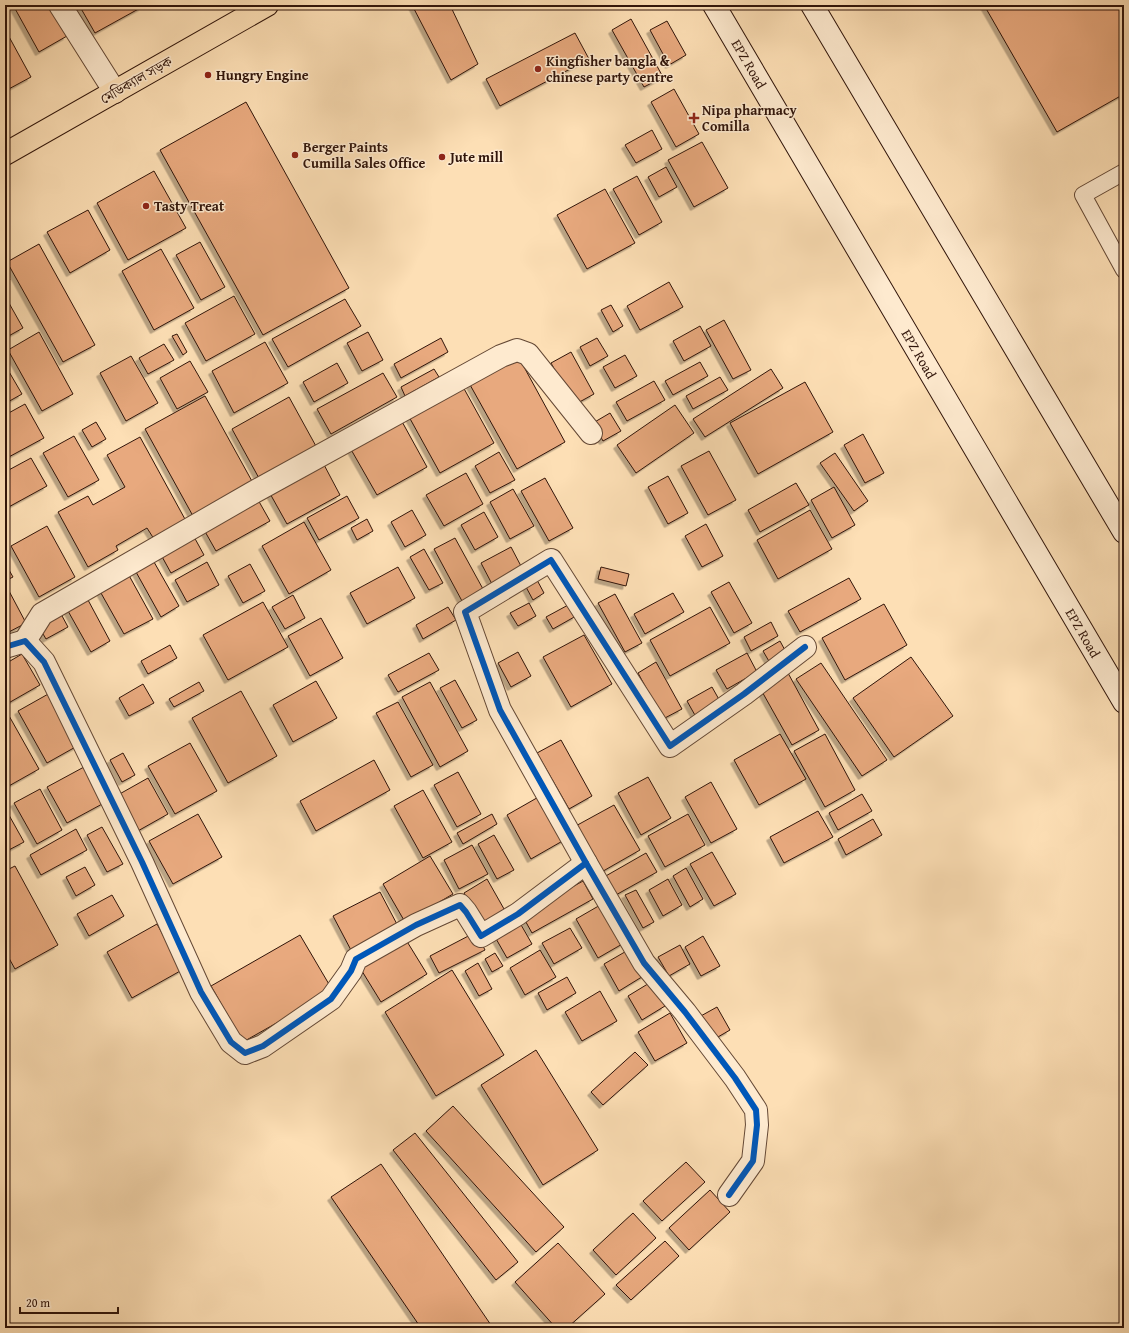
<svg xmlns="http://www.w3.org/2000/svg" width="1129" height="1333" font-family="'Gentium Book Plus','Noto Serif Bengali',serif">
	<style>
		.building { fill: #e8a97e; stroke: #31150a; filter: url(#shadow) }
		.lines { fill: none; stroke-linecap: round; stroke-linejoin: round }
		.lane-casing { stroke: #644835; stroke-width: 18 }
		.street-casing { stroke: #644835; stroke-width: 24 }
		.secondary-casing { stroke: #31150a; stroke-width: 24 }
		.primary-casing { stroke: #31150a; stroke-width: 24 }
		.lane { stroke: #feeacf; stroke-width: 16 }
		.street { stroke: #feeacf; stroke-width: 22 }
		.secondary { stroke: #feeacf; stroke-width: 22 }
		.primary { stroke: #fddfb5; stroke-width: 22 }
		.cycleway-casing { stroke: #feeacf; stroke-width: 8 }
		.cycleway { stroke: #0057b8; stroke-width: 6 }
		.poi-dot { fill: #8f2418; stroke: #feeacf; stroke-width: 1.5 }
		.labels { text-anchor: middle; stroke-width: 3; stroke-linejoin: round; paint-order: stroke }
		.poi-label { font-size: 14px; font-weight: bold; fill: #31150a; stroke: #feeacf; text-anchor: start }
		.street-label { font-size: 14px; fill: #31150a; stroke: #feeacf }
	</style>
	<defs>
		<filter id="shadow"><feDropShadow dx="-3.5" dy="3.5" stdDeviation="0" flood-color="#0004"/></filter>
	</defs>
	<rect width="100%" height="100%" fill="#fddfb5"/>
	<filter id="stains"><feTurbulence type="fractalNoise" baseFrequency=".005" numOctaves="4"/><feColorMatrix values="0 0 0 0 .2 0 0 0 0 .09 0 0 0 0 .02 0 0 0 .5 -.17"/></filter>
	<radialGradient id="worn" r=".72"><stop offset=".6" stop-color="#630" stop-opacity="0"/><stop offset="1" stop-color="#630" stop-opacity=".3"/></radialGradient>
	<g class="building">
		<path d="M13,5H50L67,36L39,52Z"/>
		<path d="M79,5H141L142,7L95,33Z"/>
		<path d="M412,5H450L478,64L451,80Z"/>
		<path d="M984,5H1124V94L1057,132Z"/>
		<path d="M631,19L663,77L644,87L612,30Z"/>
		<path d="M667,21L686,55L669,65L650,30Z"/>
		<path d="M7,33L31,77L5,91V34Z"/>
		<path d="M575,33L589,59L500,106L486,79Z"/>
		<path d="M674,89L699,134L676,147L651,102Z"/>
		<path d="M246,102L349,288L263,335L160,150Z"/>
		<path d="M652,130L662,149L636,163L625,145Z"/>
		<path d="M702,142L728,188L694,207L668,160Z"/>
		<path d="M666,167L677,187L659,197L648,177Z"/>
		<path d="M154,171L186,228L128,260L97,203Z"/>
		<path d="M637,176L662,222L639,235L613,189Z"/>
		<path d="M605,189L635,243L587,269L557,215Z"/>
		<path d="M88,210L110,250L70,273L47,232Z"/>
		<path d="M200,242L225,287L201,300L176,255Z"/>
		<path d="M39,244L95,345L63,362L7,262Z"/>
		<path d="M161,249L194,308L154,330L122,271Z"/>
		<path d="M5,271L10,280L5,283Z"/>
		<path d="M669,282L683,307L640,330L627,306Z"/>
		<path d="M5,296L23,328L5,338Z"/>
		<path d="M234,296L255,334L206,361L185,323Z"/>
		<path d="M345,299L361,326L288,367L272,339Z"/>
		<path d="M611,305L623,326L613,332L601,310Z"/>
		<path d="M724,320L751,370L733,379L706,330Z"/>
		<path d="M700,326L711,346L684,361L673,341Z"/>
		<path d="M39,332L73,394L42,411L8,350Z"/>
		<path d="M368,332L383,360L362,371L347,343Z"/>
		<path d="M177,334L187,352L183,355L172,336Z"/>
		<path d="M441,338L448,352L401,378L394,364Z"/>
		<path d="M597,338L608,356L590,366L580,347Z"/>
		<path d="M265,342L288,383L234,413L212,371Z"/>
		<path d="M164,344L174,360L148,374L139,358Z"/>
		<path d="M571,352L594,394L574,405L551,363Z"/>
		<path d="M625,355L637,376L615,388L603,367Z"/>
		<path d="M131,356L158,403L126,421L100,373Z"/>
		<path d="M518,356L565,442L517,469L469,383Z"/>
		<path d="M190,361L208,392L177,409L160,378Z"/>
		<path d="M700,362L708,376L673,395L665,381Z"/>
		<path d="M337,363L348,383L314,402L303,382Z"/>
		<path d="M434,369L439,377L405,396L401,387Z"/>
		<path d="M771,369L783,388L705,437L693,419Z"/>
		<path d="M8,370L22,394L6,403L5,372Z"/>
		<path d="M383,373L397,397L331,434L317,409Z"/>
		<path d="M720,377L728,390L693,409L686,396Z"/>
		<path d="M654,381L665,400L627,421L616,402Z"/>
		<path d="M805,382L833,432L758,474L730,423Z"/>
		<path d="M462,385L494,443L440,473L408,415Z"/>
		<path d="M205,396L253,483L193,516L145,429Z"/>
		<path d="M289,397L317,448L260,480L232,429Z"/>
		<path d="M25,404L44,438L5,459V415Z"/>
		<path d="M675,405L694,433L636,473L617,445Z"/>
		<path d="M610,413L621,431L603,441L593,423Z"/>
		<path d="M400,418L427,467L377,495L349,446Z"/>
		<path d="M96,422L106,439L92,447L82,430Z"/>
		<path d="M863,434L884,473L865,483L844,445Z"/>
		<path d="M74,436L99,480L68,497L43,453Z"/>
		<path d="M140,437L186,521L154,539L147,528L116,546L118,550L88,567L58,512L88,496L93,505L125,487L107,455Z"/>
		<path d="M709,451L736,500L708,515L681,466Z"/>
		<path d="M499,452L515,480L490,493L475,466Z"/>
		<path d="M835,453L868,501L854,511L820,463Z"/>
		<path d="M31,458L47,486L5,509V472Z"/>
		<path d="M322,461L340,495L287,524L268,490Z"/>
		<path d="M466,473L483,504L444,526L426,495Z"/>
		<path d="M668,476L688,513L668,524L648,487Z"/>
		<path d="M545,478L573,528L549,541L521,491Z"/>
		<path d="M796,483L809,505L760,532L748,510Z"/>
		<path d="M834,487L855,525L832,538L811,500Z"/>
		<path d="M513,489L534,526L510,539L490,502Z"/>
		<path d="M347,496L359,518L319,540L307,518Z"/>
		<path d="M257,498L270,521L216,551L203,528Z"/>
		<path d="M412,510L426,535L405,547L391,522Z"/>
		<path d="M810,510L832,549L778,579L757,540Z"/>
		<path d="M484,512L498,537L475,550L461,525Z"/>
		<path d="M367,519L373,531L357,540L351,528Z"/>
		<path d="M304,522L331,570L289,594L262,546Z"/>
		<path d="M706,524L723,556L702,567L685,536Z"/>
		<path d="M47,526L75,577L39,597L11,546Z"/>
		<path d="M5,532L9,540L5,542Z"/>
		<path d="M193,535L204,555L171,573L160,553Z"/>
		<path d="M455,538L483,589L462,601L434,549Z"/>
		<path d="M511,547L522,568L492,584L481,563Z"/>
		<path d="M424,549L443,583L429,590L410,557Z"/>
		<path d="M154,562L179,606L161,617L136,572Z"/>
		<path d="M207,562L219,585L187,602L175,580Z"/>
		<path d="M5,563L13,577L5,581Z"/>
		<path d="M250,564L265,591L243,603L228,576Z"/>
		<path d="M398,567L415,598L367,624L350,593Z"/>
		<path d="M601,567L629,574L626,586L598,579Z"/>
		<path d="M126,570L153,619L124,634L97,586Z"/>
		<path d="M849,578L861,599L800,632L788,611Z"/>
		<path d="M537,580L544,593L533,600L526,587Z"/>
		<path d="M729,582L752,623L734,633L711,592Z"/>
		<path d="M9,591L26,623L5,634V593Z"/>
		<path d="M673,593L684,612L645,634L634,614Z"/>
		<path d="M615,594L642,643L625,652L598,603Z"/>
		<path d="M293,595L305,618L285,629L272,607Z"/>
		<path d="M88,600L110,641L91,652L68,611Z"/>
		<path d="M263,602L288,647L228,680L203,635Z"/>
		<path d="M529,603L536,616L518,626L510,613Z"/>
		<path d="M570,604L576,616L553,629L546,617Z"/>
		<path d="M884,604L907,645L845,680L822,638Z"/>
		<path d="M448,607L456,620L423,639L416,625Z"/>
		<path d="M710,607L730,643L670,676L650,640Z"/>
		<path d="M61,614L68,627L46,639L39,627Z"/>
		<path d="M321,618L343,658L310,676L288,636Z"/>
		<path d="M771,622L778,636L751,651L744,637Z"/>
		<path d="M584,635L612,684L571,707L543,657Z"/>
		<path d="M780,641L787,654L770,663L763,651Z"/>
		<path d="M170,645L177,658L148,674L141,661Z"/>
		<path d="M518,652L531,676L511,687L498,663Z"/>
		<path d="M429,653L439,670L398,692L388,675Z"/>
		<path d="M747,653L757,672L727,689L716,670Z"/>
		<path d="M22,654L40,685L5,705V664Z"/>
		<path d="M911,657L953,716L894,757L853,698Z"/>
		<path d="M656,662L682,709L663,719L638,673Z"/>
		<path d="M821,663L887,760L862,776L796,679Z"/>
		<path d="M788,673L819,730L792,745L760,688Z"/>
		<path d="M455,680L477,720L462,728L440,688Z"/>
		<path d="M316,681L337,718L293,742L273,705Z"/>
		<path d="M199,682L204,691L174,707L169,699Z"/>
		<path d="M430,682L468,751L440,767L402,697Z"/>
		<path d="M143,684L154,703L129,716L119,698Z"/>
		<path d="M712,687L721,703L696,717L687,701Z"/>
		<path d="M241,691L277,756L228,783L192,718Z"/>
		<path d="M50,693L79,745L47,763L18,711Z"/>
		<path d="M398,702L433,765L411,777L376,713Z"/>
		<path d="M8,714L39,769L7,787L5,782V716Z"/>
		<path d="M780,734L806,779L759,805L734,760Z"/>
		<path d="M825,734L855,790L825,807L794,751Z"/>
		<path d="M561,740L592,796L569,809L537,753Z"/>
		<path d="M190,743L217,791L175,814L148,766Z"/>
		<path d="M123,753L135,775L122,782L110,760Z"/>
		<path d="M374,760L390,790L316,831L300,801Z"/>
		<path d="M84,767L104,803L67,823L47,787Z"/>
		<path d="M458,772L481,814L457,827L434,785Z"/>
		<path d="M648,777L671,818L641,835L618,793Z"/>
		<path d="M148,778L168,814L136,832L116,796Z"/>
		<path d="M711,782L737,829L711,843L685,797Z"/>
		<path d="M40,789L62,830L37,844L14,803Z"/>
		<path d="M423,790L452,842L423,858L394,806Z"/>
		<path d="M862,794L872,811L838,830L829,813Z"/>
		<path d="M542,795L566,839L531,859L507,815Z"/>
		<path d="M614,805L640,850L598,874L572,828Z"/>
		<path d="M5,808L24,842L5,852Z"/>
		<path d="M818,811L833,837L784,863L770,837Z"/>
		<path d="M198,814L222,857L173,884L149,841Z"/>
		<path d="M492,814L497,824L463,844L457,833Z"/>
		<path d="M688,814L705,845L665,867L648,836Z"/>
		<path d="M873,819L882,835L846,855L838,839Z"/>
		<path d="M102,827L123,864L107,872L87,835Z"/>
		<path d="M76,829L87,850L41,875L30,855Z"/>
		<path d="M494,835L514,870L497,879L478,844Z"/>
		<path d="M472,845L488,874L459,889L444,860Z"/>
		<path d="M712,852L736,894L714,906L690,864Z"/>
		<path d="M646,853L657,872L614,896L604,877Z"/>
		<path d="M430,856L453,894L405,922L383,884Z"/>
		<path d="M15,866L58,945L15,969L5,951V871Z"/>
		<path d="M85,867L95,885L76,896L66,877Z"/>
		<path d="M686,868L703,899L690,907L673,876Z"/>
		<path d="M487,879L508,916L485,930L464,893Z"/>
		<path d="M668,879L682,905L663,916L649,890Z"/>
		<path d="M583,881L593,899L532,933L522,915Z"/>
		<path d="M636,890L654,922L643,928L625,895Z"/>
		<path d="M380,892L399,928L352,952L333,916Z"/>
		<path d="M112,895L124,916L89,936L77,914Z"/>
		<path d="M602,904L624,943L598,958L576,919Z"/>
		<path d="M520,923L532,944L507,958L495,937Z"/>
		<path d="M157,924L182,970L132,998L107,952Z"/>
		<path d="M570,928L582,948L554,964L542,943Z"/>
		<path d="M476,932L485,950L439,973L430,956Z"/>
		<path d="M300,935L333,991L243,1042L211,986Z"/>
		<path d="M403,935L427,974L381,1002L357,963Z"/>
		<path d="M703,936L720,966L701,976L685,947Z"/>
		<path d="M680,945L690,964L669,976L658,957Z"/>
		<path d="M630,949L645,975L619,991L604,964Z"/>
		<path d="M540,950L556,977L525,995L510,968Z"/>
		<path d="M495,953L503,966L492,972L485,959Z"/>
		<path d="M478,963L492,989L479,996L465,971Z"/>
		<path d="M452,970L504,1055L436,1096L385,1012Z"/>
		<path d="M567,977L576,993L547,1010L538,993Z"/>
		<path d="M651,982L665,1006L642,1020L628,996Z"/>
		<path d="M600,991L617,1021L582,1041L565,1012Z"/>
		<path d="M717,1007L730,1030L711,1041L699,1017Z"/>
		<path d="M670,1013L687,1043L655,1061L638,1032Z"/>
		<path d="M536,1050L598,1150L543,1185L481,1085Z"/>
		<path d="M635,1052L648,1065L603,1105L591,1092Z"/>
		<path d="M453,1106L564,1227L536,1252L426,1131Z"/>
		<path d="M415,1133L518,1262L496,1280L393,1150Z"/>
		<path d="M686,1162L705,1182L662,1221L643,1201Z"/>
		<path d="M381,1164L493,1328H421L331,1197Z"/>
		<path d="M710,1190L730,1212L689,1250L669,1228Z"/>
		<path d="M633,1213L656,1238L616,1275L593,1250Z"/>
		<path d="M665,1241L679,1256L631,1300L616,1285Z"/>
		<path d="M558,1243L605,1294L567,1328H556L515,1282Z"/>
	</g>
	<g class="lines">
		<defs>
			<path id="lane" d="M1124,172L1083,195L1124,270"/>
			<g id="street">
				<path d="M60,5L115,92"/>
				<path d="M25,641L42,614L254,492L501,356L517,350L528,354L591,433"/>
				<path d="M5,647L25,641L44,662L142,862L201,992L231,1042L245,1053L263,1046L331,999L351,971L356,959L416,925L460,905L466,912L481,936L518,914L586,863L644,963L685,1012L735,1078L756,1110L757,1125L753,1161L729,1195"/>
				<path d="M586,863L500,710L465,612L551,560L670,746L744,694L805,647"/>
			</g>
			<g id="secondary">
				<path d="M714,5L1124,702"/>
				<path d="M812,5L1124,532"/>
			</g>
			<path id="primary" d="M5,154L267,5"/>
		</defs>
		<use href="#lane" class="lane-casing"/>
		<use href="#street" class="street-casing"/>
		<use href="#secondary" class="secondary-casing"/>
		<use href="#primary" class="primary-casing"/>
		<use href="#lane" class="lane"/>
		<use href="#street" class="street"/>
		<use href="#secondary" class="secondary"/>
		<use href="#primary" class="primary"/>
		<defs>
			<g id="cycleway">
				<path d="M5,647L25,641L44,662L142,862L201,992L231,1042L245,1053L263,1046L331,999L351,971L356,959L416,925L460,905L466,912L481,936L518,914L586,863L644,963L685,1012L735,1078L756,1110L757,1125L753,1161L729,1195"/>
				<path d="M586,863L500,710L465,612L551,560L670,746L744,694L805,647"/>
			</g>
		</defs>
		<use href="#cycleway" class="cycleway-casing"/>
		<use href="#cycleway" class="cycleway"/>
	</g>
	<g class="poi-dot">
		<circle cx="538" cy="69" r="4"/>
		<circle cx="208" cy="75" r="4"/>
		<path d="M692 112h4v4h4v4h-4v4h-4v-4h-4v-4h4z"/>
		<circle cx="295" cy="155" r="4"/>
		<circle cx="442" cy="157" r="4"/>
		<circle cx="146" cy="206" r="4"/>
	</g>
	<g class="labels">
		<g class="poi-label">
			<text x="546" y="66">Kingfisher bangla &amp;<tspan x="546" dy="16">chinese party centre</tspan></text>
			<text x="216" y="80">Hungry Engine</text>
			<text x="702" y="115">Nipa pharmacy<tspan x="702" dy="16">Comilla</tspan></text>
			<text x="303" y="152">Berger Paints<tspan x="303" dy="16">Cumilla Sales Office</tspan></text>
			<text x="450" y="162">Jute mill</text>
			<text x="154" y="211">Tasty Treat</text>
		</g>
		<g class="street-label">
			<text transform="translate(749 64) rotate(60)" y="5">EPZ Road</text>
			<text transform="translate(136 80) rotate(-30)" y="5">মেডিক্যাল সড়ক</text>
			<text transform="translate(919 354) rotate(60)" y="5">EPZ Road</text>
			<text transform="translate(1083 633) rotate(60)" y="5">EPZ Road</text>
		</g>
	</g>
	<rect width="1129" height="1333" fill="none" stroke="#fddfb5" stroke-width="20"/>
	<rect x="6" y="6" width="1117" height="1321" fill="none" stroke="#31150a" stroke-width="2"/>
	<rect x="10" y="10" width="1109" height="1313" fill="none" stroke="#31150a"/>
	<path d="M20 1307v6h98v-6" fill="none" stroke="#31150a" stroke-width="2"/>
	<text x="26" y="1307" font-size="12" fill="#31150a" stroke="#feeacf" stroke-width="3" paint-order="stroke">20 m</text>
	<rect width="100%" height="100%" filter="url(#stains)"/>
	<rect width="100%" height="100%" fill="url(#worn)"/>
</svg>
